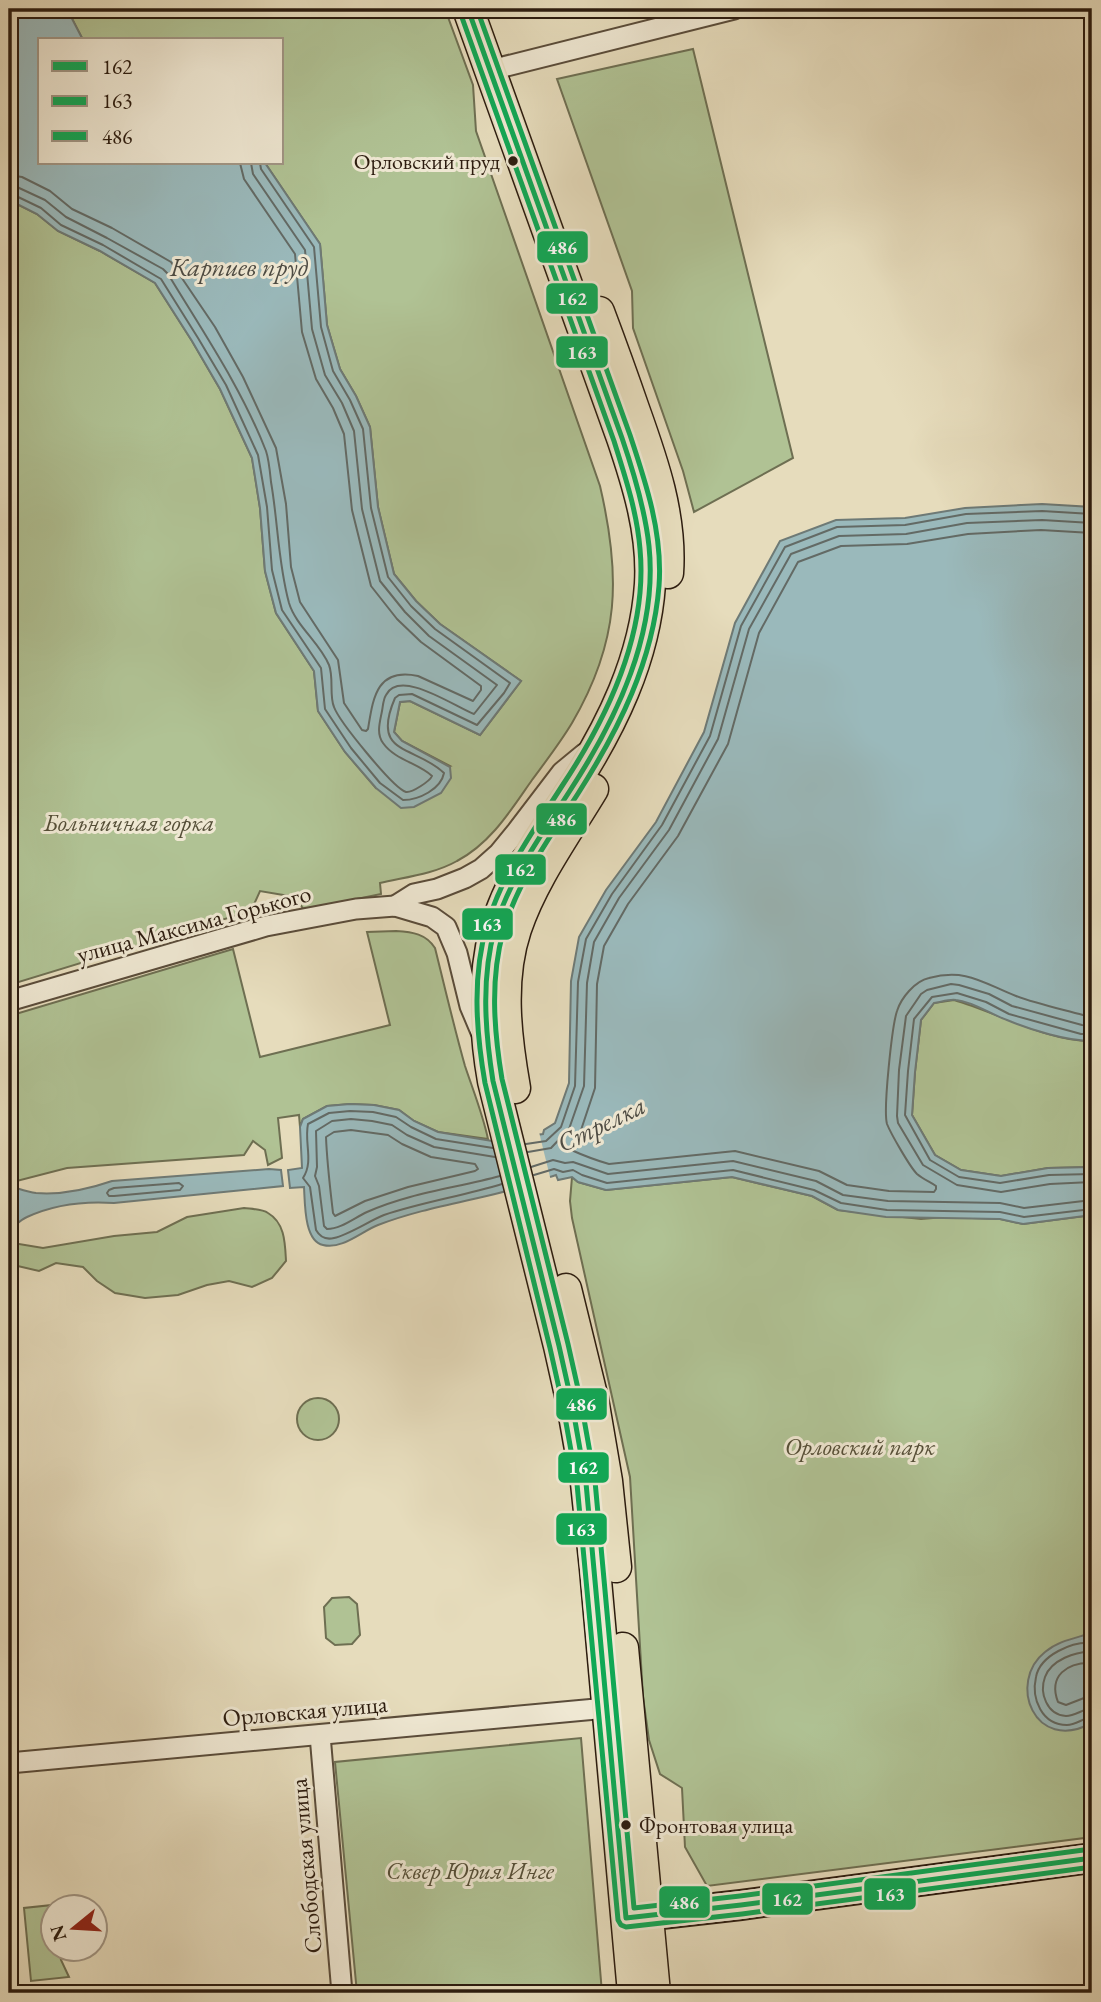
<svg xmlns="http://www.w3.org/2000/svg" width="1101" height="2002" font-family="'EB Garamond',serif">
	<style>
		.green { fill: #b0c294; stroke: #6e6f52; stroke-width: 2 }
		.water { fill: #9ab9bb; stroke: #6e7a76; stroke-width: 2 }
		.pier { fill: #e6dcbc }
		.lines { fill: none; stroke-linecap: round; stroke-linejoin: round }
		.shore { stroke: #636a65; stroke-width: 2 }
		.minor-casing { stroke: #5a4c3a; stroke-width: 23 }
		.secondary-casing { stroke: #2c1c0f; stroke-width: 32 }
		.primary-casing { stroke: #2c1c0f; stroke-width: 33 }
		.minor { stroke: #efe8d3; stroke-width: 19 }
		.secondary { stroke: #efe8d3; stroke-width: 28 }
		.primary { stroke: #e6dcbc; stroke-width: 30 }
		.bus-1-casing { stroke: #efe8d3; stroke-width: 10 }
		.bus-2-casing { stroke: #efe8d3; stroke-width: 10 }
		.bus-3-casing { stroke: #efe8d3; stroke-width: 10 }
		.bus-1 { stroke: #10a855; stroke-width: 5 }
		.bus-2 { stroke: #10a855; stroke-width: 5 }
		.bus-3 { stroke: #10a855; stroke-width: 5 }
		.bus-dot { fill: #2c1c0f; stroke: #efe8d3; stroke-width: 2.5 }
		.labels { text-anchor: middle; stroke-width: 6; stroke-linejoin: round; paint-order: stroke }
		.bus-label { font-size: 22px; fill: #2c1c0f; stroke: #efe8d3; text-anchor: end }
		.park-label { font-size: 24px; font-style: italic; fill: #544e37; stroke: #efe8d3 }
		.street-label { font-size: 24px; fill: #2c1c0f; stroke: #efe8d3 }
		.water-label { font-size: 26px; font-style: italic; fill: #4d4b43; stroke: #efe8d3 }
		.line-badge { stroke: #efe8d3; stroke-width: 2.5 }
		.badge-label { font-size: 19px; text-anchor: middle; font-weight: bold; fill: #fff }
	</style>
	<rect width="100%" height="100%" fill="#e6dcbc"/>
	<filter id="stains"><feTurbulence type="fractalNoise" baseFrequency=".00286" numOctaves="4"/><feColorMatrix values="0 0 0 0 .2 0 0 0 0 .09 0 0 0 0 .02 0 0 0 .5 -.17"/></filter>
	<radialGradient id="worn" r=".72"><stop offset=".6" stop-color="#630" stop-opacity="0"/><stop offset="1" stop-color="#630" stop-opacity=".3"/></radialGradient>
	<g class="green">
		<path d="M67,9H445L473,85L476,131L600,486C621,576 620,641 572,723C560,743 546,761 532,780C511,810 491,843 457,861C434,874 406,877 380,883L381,894L304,910L295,897L260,891L251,911L9,985V200L37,214L58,231L100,251L155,283L192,341L220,389L252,458L260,508L265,571L276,613L314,671L318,711L345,752L376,788L450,766L402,741L394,732L400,702L410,701L480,735L521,681L440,624L416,601L394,574L378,507L370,427L356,396L340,369L327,325L320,244L265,163H282V40H83Z"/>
		<path d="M693,49L793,458L694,512L683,471L633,328L632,291L557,79Z"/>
		<path d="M396,931C413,932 426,934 435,948C445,988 454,1027 465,1066C473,1090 483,1115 488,1139L438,1132L414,1121L399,1110L374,1105L350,1104L327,1106L303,1119L300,1127L299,1115L278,1118L282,1158L268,1165L265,1150L253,1141L244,1155L67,1168L9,1183V1016L233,949L260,1057L390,1025L367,932Z"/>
		<path d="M954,1000C996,1012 1049,1042 1092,1041V1167L1048,1168L1001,1176L961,1170L935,1155L912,1115L915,1072L921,1020L934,1003Z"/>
		<path d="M572,1177L578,1182L606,1190L732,1177L812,1196L838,1210L921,1219L945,1217L1000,1219L1023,1224L1092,1215V1837L707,1886L685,1847L682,1788L660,1774L649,1740L643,1697L630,1477L572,1218L570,1201Z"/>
		<path d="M244,1208C251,1209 262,1209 268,1213C285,1223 285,1243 286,1261L272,1278L252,1287L229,1281L207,1285L178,1295L145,1298L115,1293L97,1281L83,1267L56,1263L39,1271L9,1264V1244L13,1243L43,1248L114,1236L157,1232L187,1217Z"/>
		<circle cx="318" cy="1419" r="21"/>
		<path d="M349,1597L357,1604L360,1635L352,1644L335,1645L326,1638L324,1607L332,1598Z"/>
		<path d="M581,1738L602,1993H357L335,1762Z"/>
		<path d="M62,1904L61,1907L52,1908V1950H59L61,1960L69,1977L31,1981L24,1908Z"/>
	</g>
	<g class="water">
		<path d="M9,9H67L83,40H40V163H265L320,244L327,325L340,369L356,396L370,427L378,507L394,574L416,601L440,624L521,681L480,735L410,701L400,702L394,732L402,741L450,767L451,778L441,793L414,807L401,808L376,788L345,752L318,711L314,671L276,613L265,571L260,508L252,458L220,389L192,341L155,283L100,251L58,231L37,214L9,200Z"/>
		<path d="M1042,504L1092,507V1041C1067,1041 1031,1030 1007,1020C990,1014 974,1002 956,1000C949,999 941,1002 934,1003L921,1020L915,1072L912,1115L935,1155L961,1170L1001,1176L1048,1168L1092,1167V1215L1023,1224L1000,1219L886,1217L838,1210L812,1196L732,1177L606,1190L578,1182L572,1177L558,1180L556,1175C537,1181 518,1188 499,1193C458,1203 417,1210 378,1225C362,1231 342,1250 323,1245C304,1241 305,1203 304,1187L290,1188L288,1170L302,1168L300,1127L303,1119L327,1106L350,1104L374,1105L399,1110L414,1121L438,1132L492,1141L543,1134L544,1130L555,1123L569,1083L571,981L579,937L606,890L656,822L704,732L735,623L780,541L836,520L905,518L965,508Z"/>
		<path d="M269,1169L281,1170L283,1186L114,1203C85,1201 53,1205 27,1217C20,1220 15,1226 9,1230V1186C17,1188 27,1192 36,1193C61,1195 89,1189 112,1181Z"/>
		<path d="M1085,1635L1092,1637V1723C1034,1754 1007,1682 1045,1652C1057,1642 1071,1639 1085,1635Z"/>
	</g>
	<path class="pier" d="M539,1132L551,1181L506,1194L492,1137Z"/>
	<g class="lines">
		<g class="shore">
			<path d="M9,175L22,177L50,191L72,209L112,228L171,262L215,327L243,377L276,448L286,504L291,567L300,602L338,660L344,703L362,730L366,731L368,729C373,699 376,667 418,676L473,701L481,690V686L421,642L397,619L371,586L352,510L344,434L333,408L316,379L302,332L295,254L244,179L240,163"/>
			<path d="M9,185L17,187L45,200L66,217L107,238L163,269L168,274C203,332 241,387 266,451C269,460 270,472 271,482C278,522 278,563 289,603C296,626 320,643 329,665C334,678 329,695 334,707C339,721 393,788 406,792C412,793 430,781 432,776C418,763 395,760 383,743C376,733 380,722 382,711C383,706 383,700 386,695C400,668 455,707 474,714L497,685L429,636L405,612L380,581L362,509L354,431L342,403L325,375L312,329L305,250L253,174L251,163"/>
			<path d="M9,194L14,195L41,208L61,225L103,245L161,279L198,338L226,385L258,455L267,507L272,570L282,610L321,668L325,709L351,748L380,783L403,800C419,800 441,789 444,773C415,745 370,756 395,698L399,695L412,694L477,725L504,693L510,683L435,629L411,606L388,577L371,508L363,429L350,400L333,371L321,327L314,247L261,169L260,163"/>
			<path d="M1092,533L1041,530L968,534L907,544L841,546L798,562L759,633L728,744L678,836L628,904L604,946L597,984L595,1088L580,1133L569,1149C580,1154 595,1160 609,1164L735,1151L819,1171L847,1185L889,1191L934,1192L936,1189V1186C930,1182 923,1179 917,1174C910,1167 891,1134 887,1124C883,1110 892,1026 897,1011C901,998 915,981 929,978C966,968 983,983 1016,996C1037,1004 1061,1009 1083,1015H1092"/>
			<path d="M1092,1026L1082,1025L1012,1006L989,994L959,985L951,984L927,990L921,994L906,1016L899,1070L897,1116L898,1123L923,1165L957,1185L1001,1192L1050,1184L1092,1182"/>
			<path d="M1092,1034H1081L1009,1014L986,1002L957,993L932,997L914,1019L908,1071L905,1115L930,1160L959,1177L1000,1183L1049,1175L1092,1174"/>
			<path d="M351,1130L388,1135L402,1144L431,1157L475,1164L478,1169L475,1171L408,1187L365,1201L335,1216L333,1213C330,1187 327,1163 326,1137L334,1132Z"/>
			<path d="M526,1144L546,1141L561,1127L575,1086L578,982L586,939L612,894L662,825L710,736L741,626L785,547L837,527L905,525L966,514L1042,511L1092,514"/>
			<path d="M493,1148L436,1139L411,1127L396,1117L373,1112L350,1111L329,1113L308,1124C304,1143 314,1161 303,1178L310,1187L316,1230C320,1237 326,1240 334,1238C348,1235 369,1221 384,1215C423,1202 463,1196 502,1184"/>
			<path d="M528,1152L551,1148L569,1129L584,1086L587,983L594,942L619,898L669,830L718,739L749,629L791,554L839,536L906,534L967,523L1042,520L1092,523"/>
			<path d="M495,1157L434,1147L407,1135L392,1125L372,1121L351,1119L332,1121L316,1131L317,1167L315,1176L319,1186L324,1226L327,1229C341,1229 354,1218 367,1212C409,1193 456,1188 500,1176"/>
			<path d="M531,1167L553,1160L565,1163L573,1162L608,1174L733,1161L816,1181L843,1195L888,1201L1000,1203L1024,1208L1092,1200"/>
			<path d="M534,1175L554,1169L563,1172L573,1170L582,1175L607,1183L733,1170L814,1190L841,1203L887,1210L1000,1212L1024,1217L1092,1209"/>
			<path d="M179,1183L183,1186L180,1190L114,1196H109L107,1193L109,1190L114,1188Z"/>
			<path d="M1092,1643C1073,1641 1040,1655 1036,1677C1031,1699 1042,1725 1067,1725C1076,1725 1083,1718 1092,1717"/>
			<path d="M1092,1652C1076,1651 1051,1660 1045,1677C1039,1693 1047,1715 1066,1716C1075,1716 1083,1709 1092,1708"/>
			<path d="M1092,1663C1067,1662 1048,1676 1058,1702L1066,1705L1084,1698H1092"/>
		</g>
		<defs>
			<g id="minor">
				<path d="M491,70L734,9"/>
				<path d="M395,906L414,894L437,889L465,878L481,869L499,853L517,831L562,772L585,753"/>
				<path d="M9,1001L266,926L356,909L395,906L432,917L446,927L457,953L470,1006L481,1032"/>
				<path d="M320,1735L342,1993"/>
				<path d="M9,1763L607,1708"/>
			</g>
			<path id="secondary" d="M626,1918L741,1905L1092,1858"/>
			<g id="primary">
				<path d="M468,9L622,438C638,485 653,534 650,584C645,659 611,727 571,789C543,831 509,880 495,929C482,979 484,1030 493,1081L559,1346L572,1404L586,1483L595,1569L633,1993"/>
				<path d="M599,312C611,344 623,377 634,409C653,462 672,516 668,573"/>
				<path d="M515,1088C506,1037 499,980 516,929C533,879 566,834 593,789"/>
				<path d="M566,1289L593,1399L607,1481L616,1567"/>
				<path d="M623,1648L655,1993"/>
			</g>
		</defs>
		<use href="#minor" class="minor-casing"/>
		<use href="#secondary" class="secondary-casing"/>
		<use href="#primary" class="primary-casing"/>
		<use href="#minor" class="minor"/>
		<use href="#secondary" class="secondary"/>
		<use href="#primary" class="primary"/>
		<defs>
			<path id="bus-1" d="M468,9L622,438C634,473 645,509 649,546C658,633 617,718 571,789C543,833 510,877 495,928C481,978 485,1031 493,1081L559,1346L572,1404L586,1483L626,1918L741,1905L1092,1858"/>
			<path id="bus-2" d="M460,12L614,441C625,476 637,512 640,549C648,634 608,717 562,786C534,830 502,874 487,925C472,976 476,1031 485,1083L550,1348L563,1406L577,1484L618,1920L621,1925L626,1927L742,1914L1092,1867"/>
			<path id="bus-3" d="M477,9L630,435C646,483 663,534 659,586C653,661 619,729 579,792C551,836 518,880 503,932C490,980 494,1031 502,1079L568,1344L581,1402L595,1481L634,1908L740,1896L1091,1849"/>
		</defs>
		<use href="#bus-1" class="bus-1-casing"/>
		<use href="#bus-2" class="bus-2-casing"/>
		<use href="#bus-3" class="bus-3-casing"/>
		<use href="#bus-1" class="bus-1"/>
		<use href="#bus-2" class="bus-2"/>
		<use href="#bus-3" class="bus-3"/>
	</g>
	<g class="bus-dot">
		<circle cx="513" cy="161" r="6"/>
		<circle cx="626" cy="1825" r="6"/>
	</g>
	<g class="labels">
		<g class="bus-label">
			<text x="500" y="169">Орловский пруд</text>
			<text x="639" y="1833" text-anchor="start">Фронтовая улица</text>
		</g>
		<g class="park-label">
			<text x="129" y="831">Больничная горка</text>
			<text x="860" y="1455">Орловский парк</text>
			<text x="470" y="1879">Сквер Юрия Инге</text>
		</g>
		<g class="street-label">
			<text transform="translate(194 924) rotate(-15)" y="8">улица Максима Горького</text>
			<text transform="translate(305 1711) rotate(-5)" y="8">Орловская улица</text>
			<text transform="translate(306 1866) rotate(-95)" y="8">Слободская улица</text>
		</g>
		<g class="water-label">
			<text x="239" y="276">Карпиев пруд</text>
			<text transform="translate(601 1124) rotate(-26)" y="9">Стрелка</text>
		</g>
	</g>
	<g class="line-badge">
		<rect x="536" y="230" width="53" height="34" rx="7" fill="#10a855"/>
		<rect x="545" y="282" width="54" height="33" rx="7" fill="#10a855"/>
		<rect x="555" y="335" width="54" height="34" rx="7" fill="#10a855"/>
		<rect x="535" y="802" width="53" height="34" rx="7" fill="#10a855"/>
		<rect x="494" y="853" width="53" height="33" rx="7" fill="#10a855"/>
		<rect x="461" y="907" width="53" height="34" rx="7" fill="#10a855"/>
		<rect x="555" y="1387" width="53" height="34" rx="7" fill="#10a855"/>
		<rect x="557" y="1451" width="53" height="33" rx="7" fill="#10a855"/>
		<rect x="555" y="1512" width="53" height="34" rx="7" fill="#10a855"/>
		<rect x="863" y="1877" width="54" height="34" rx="7" fill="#10a855"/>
		<rect x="761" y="1882" width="53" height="34" rx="7" fill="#10a855"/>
		<rect x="658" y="1885" width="53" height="34" rx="7" fill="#10a855"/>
	</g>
	<g class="badge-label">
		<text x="562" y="254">486</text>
		<text x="572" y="305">162</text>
		<text x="582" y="359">163</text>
		<text x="561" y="826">486</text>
		<text x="520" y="876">162</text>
		<text x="487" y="931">163</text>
		<text x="581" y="1411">486</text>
		<text x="583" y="1474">162</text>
		<text x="581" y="1536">163</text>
		<text x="890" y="1901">163</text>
		<text x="787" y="1906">162</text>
		<text x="684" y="1909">486</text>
	</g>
	<rect width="1101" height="2002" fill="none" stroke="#e6dcbc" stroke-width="35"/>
	<rect x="10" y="10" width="1080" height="1981" fill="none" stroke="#2c1c0f" stroke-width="3.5"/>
	<rect x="18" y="18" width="1066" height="1967" fill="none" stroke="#2c1c0f" stroke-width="2"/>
	<rect x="38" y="38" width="245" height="126" fill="#efe8d3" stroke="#a19685" stroke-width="2"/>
	<rect x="52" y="61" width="35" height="10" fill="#10a855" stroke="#a19685" stroke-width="2"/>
	<text x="102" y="74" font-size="21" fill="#2c1c0f">162</text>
	<rect x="52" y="96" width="35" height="10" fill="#10a855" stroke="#a19685" stroke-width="2"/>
	<text x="102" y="108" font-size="21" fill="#2c1c0f">163</text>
	<rect x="52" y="131" width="35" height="10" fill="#10a855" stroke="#a19685" stroke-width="2"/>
	<text x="102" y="144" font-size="21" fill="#2c1c0f">486</text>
	<g transform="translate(74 1928) rotate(252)"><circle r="33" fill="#efe8d3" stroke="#a19685" stroke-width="2"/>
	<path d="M0-5L12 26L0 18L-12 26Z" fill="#8f2418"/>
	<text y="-10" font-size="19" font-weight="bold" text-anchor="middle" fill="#2c1c0f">N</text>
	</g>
	<rect width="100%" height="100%" filter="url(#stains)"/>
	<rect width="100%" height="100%" fill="url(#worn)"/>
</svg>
